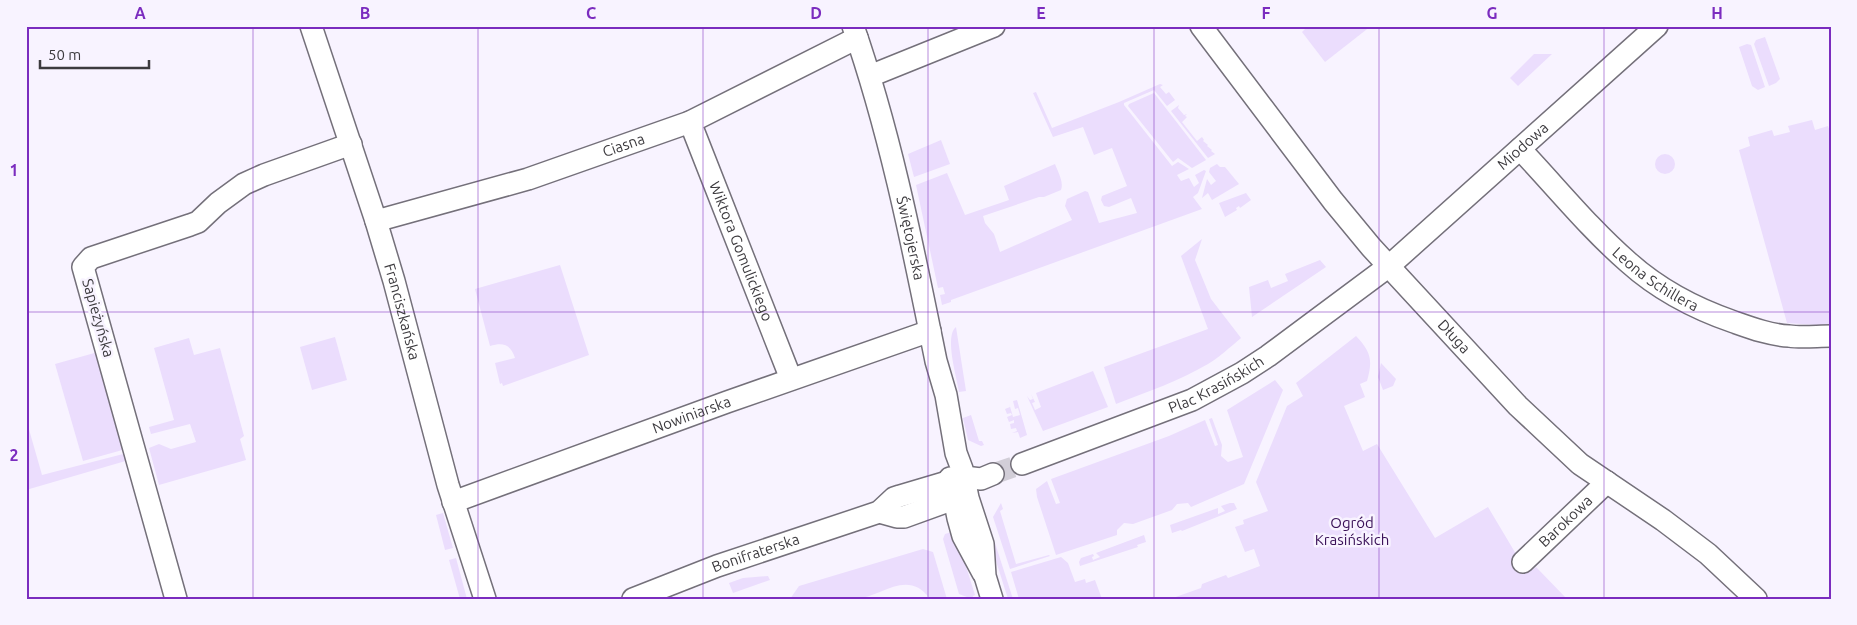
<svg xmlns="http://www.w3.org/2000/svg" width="1857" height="625" font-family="Ubuntu,sans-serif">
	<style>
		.green { fill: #ebddfd }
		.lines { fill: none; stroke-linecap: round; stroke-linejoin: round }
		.minor-tunnel { stroke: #d2ced8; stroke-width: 21; stroke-dasharray: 21 11; stroke-linecap: butt }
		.minor-casing { stroke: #74707a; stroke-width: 24 }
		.minor { stroke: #fff; stroke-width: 21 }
		.grid { fill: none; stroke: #7b2cbf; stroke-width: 1; stroke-opacity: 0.55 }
		.labels { text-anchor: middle; stroke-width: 5; stroke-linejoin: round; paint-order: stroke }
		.street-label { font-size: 15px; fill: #3c3a3e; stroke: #f8f3ff }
		.park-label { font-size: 15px; fill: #391057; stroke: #f8f3ff }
		.neatline { fill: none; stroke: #7b2cbf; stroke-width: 2 }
		.grid-label { font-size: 16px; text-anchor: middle; font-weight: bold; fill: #7b2cbf }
	</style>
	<rect width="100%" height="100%" fill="#f8f3ff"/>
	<g class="green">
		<path d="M1308,26H1371L1325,62L1302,32Z"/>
		<path d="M1765,37L1780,79L1776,83L1769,86L1754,44L1756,40Z"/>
		<path d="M1747,44L1751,45L1765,87L1758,90L1752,86L1739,47Z"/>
		<path d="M1534,54H1552L1518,86L1510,78Z"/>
		<path d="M1160,84L1163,85L1160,87L1166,94L1169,92L1175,100L1167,106L1154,90L1124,103V105L1172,166L1178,162L1189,169L1177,175L1181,181L1189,178L1194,187L1199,183L1195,175L1204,170L1206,171L1198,193L1193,197L1202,209L951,300V302L942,305L940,295L945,294L943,287L938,288L916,185L947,173L965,215L1009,200L1004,186L1055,164C1058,172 1064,182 1061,190L1044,197H1039L983,216L985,223L994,234L1000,252L1072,220L1065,206L1067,199L1085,191L1088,192L1099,223L1137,213L1131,198L1109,207L1104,206L1101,200L1102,196L1127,186L1112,148L1094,155L1083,127L1053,137L1033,93L1036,92L1052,128L1119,102Z"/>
		<path d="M1154,93L1206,160L1192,168L1178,158L1173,162L1128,106L1129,104Z"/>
		<path d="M1179,105L1178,108L1184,115L1187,114L1185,116L1187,117L1182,122L1197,141L1202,137L1204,140L1203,141L1208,145L1207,146L1212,150L1211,151L1215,154L1208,158L1171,111Z"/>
		<path d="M1812,120L1815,130L1828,126L1831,134V329L1830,326L1787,323L1739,150L1750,146L1748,137L1772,130L1774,136L1790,132L1788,126Z"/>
		<path d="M941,140L950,164L914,177L908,154Z"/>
		<circle cx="1665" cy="164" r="10"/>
		<path d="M1217,164L1220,167H1225L1239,184L1212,200L1208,193L1202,198L1207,179L1211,185L1216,181L1209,172L1210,168Z"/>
		<path d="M1246,193L1251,200L1240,208L1239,206L1236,208L1237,210L1225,217L1219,203Z"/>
		<path d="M1202,239L1195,260L1211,299L1241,338C1230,347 1220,357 1208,364C1179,381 1147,392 1116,404L1104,367L1208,329L1181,256Z"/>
		<path d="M1320,260L1326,267L1252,317L1249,287L1268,280L1271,288L1288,281L1285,274Z"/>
		<path d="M560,265L589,355L503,386L502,383L500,384L495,363L515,358C511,345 504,342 490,346L475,289Z"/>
		<path d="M956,327L966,391L959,392C957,378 944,336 956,327Z"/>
		<path d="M1356,336C1371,352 1373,360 1367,381L1360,384L1365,397L1344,406L1363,451L1377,444L1435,538L1488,507L1516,554L1532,570L1536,567L1567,599H1170L1201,588L1202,584L1226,575L1228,578L1260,566L1254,549L1245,552L1235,527L1244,524L1243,520L1268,511L1256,482L1287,406L1303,396L1296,383Z"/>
		<path d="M335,337L347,380L312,390L300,347Z"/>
		<path d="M189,338L194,355L220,348L244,436L240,439L246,460L159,485L149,448L159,444L171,449L196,442L190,424L151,434L149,427L174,420L154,348Z"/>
		<path d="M98,352L126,449L83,461L55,364Z"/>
		<path d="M1381,363L1396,379L1393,386L1383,390L1378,377Z"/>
		<path d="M1093,371L1108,407L1043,431L1027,396L1030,400L1033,399L1031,394L1035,402L1032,403L1035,410L1041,407L1036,393Z"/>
		<path d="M1275,380L1283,390L1244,484L1191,507L1188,503L1177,504L1172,510L1133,524L1124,523L1117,530V535L1056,555L1037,497L1036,489L1047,481L1056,504L1060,503L1051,479L1169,436L1205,420L1215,446L1218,445L1209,419L1212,418L1222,445L1221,456L1228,462L1243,457L1227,410Z"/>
		<path d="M1017,400L1027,435L1020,438L1018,432L1012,433L1017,431L1016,428L1011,429L1010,424L1014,423V420L1009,422L1007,417L1012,415L1011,413L1007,414L1005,409L1010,407L1009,403L1013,417L1020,415L1018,408L1015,409L1013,401Z"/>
		<path d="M971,415L979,441H982L984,445L981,446L968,440L963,418Z"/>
		<path d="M26,419L42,475L127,453L129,460L26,490Z"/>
		<path d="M1001,503L1003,509L1000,511L1016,564L1049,555L1050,556L1010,569L993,517Z"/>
		<path d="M1230,503H1234L1237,509L1182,531L1181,530L1172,533L1170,525L1218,508V514L1225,511L1221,506Z"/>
		<path d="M443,513L453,548L445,550L436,515Z"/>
		<path d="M955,531L975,595L973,596L972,599L959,594L943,539L945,534Z"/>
		<path d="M1144,535L1146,542L1137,545L1138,547L1080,566L1079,562L1081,558L1093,554L1094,556L1092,557L1093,560L1100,557L1096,553Z"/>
		<path d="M993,541L995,543L1013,599H1008L990,542Z"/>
		<path d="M923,549L933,552L947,599H930C908,568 881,597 856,599C835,600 811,599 790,599L799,586Z"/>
		<path d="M1061,557L1068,563L1075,582L1085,579L1086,583L1095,580L1102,599H1019L1011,572Z"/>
		<path d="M456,558L467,599H460L449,560Z"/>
		<path d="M768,576L770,580L733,593L729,583L743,578Z"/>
	</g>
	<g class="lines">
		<path class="minor-tunnel" d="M993,474L1022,464"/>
		<defs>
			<g id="minor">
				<path id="s1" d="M311,26L376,221L394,281L448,485L485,599"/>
				<path id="s2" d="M853,26C891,135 913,248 936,361L946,395L956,453L962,469L968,498L983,544L985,576L992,599"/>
				<path id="s3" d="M1201,26L1333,201L1371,247L1518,406L1580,464L1663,520L1708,554L1756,599"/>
				<path d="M870,76L994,26"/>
				<path id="s4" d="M690,122L791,379"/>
				<path id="s5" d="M1520,149C1556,187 1589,228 1628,262C1658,289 1696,309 1734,322C1751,328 1770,335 1789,336C1802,338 1817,336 1831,336"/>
				<path id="s6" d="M376,221L528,179L690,122L857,38"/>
				<path id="s7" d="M1022,464L1192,400L1242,373L1268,356L1389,266L1657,26"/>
				<path d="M950,478L958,518L963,536L983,573"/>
				<path id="s8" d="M453,502L727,402L930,331"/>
				<path d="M879,512L897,517H904L965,495"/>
				<path id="s9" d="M1523,562L1607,482"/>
				<path d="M176,599L83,267L91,258L190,225L198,222L218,203L244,184L264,175L351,144"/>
				<path id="s10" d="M633,599L717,566L879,512L894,498L900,496L964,477L981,479L993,474"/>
			</g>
		</defs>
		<use href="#minor" class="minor-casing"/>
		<use href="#minor" class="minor"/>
	</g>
	<path class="grid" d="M253,26V599M478,26V599M703,26V599M928,26V599M1154,26V599M1379,26V599M1604,26V599M26,312H1831"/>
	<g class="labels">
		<g class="street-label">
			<text dy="5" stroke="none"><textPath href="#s7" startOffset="600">Miodowa</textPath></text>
			<text dy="5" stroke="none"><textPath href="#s6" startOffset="259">Ciasna</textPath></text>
			<text dy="5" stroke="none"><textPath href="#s2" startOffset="220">Świętojerska</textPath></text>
			<text dy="5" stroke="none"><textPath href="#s4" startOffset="139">Wiktora Gomulickiego</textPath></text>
			<text dy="5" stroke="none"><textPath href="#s5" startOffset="189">Leona Schillera</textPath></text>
			<text dy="5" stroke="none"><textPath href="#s1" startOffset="300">Franciszkańska</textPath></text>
			<text transform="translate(98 318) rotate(74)" y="5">Sapieżyńska</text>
			<text dy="5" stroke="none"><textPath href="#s3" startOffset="401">Długa</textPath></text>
			<text dy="5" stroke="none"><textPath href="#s7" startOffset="210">Plac Krasińskich</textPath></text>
			<text dy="5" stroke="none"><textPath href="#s8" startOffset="254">Nowiniarska</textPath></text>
			<text dy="5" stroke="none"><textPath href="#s9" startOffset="59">Barokowa</textPath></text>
			<text dy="5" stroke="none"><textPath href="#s10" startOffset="131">Bonifraterska</textPath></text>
		</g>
		<g class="park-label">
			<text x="1352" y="528">Ogród<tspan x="1352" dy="17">Krasińskich</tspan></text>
		</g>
	</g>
	<rect width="1857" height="625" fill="none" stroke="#f8f3ff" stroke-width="55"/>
	<path d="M40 60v8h109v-8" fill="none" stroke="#3c3a3e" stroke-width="2.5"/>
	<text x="48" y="60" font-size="15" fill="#3c3a3e" stroke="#f8f3ff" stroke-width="4" paint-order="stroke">50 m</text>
	<rect x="28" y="28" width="1802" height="570" class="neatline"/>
	<g class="grid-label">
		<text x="140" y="19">A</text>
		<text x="365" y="19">B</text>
		<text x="591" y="19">C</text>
		<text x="816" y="19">D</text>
		<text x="1041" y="19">E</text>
		<text x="1266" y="19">F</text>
		<text x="1492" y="19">G</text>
		<text x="1717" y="19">H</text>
		<text x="14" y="176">1</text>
		<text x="14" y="461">2</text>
	</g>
</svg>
